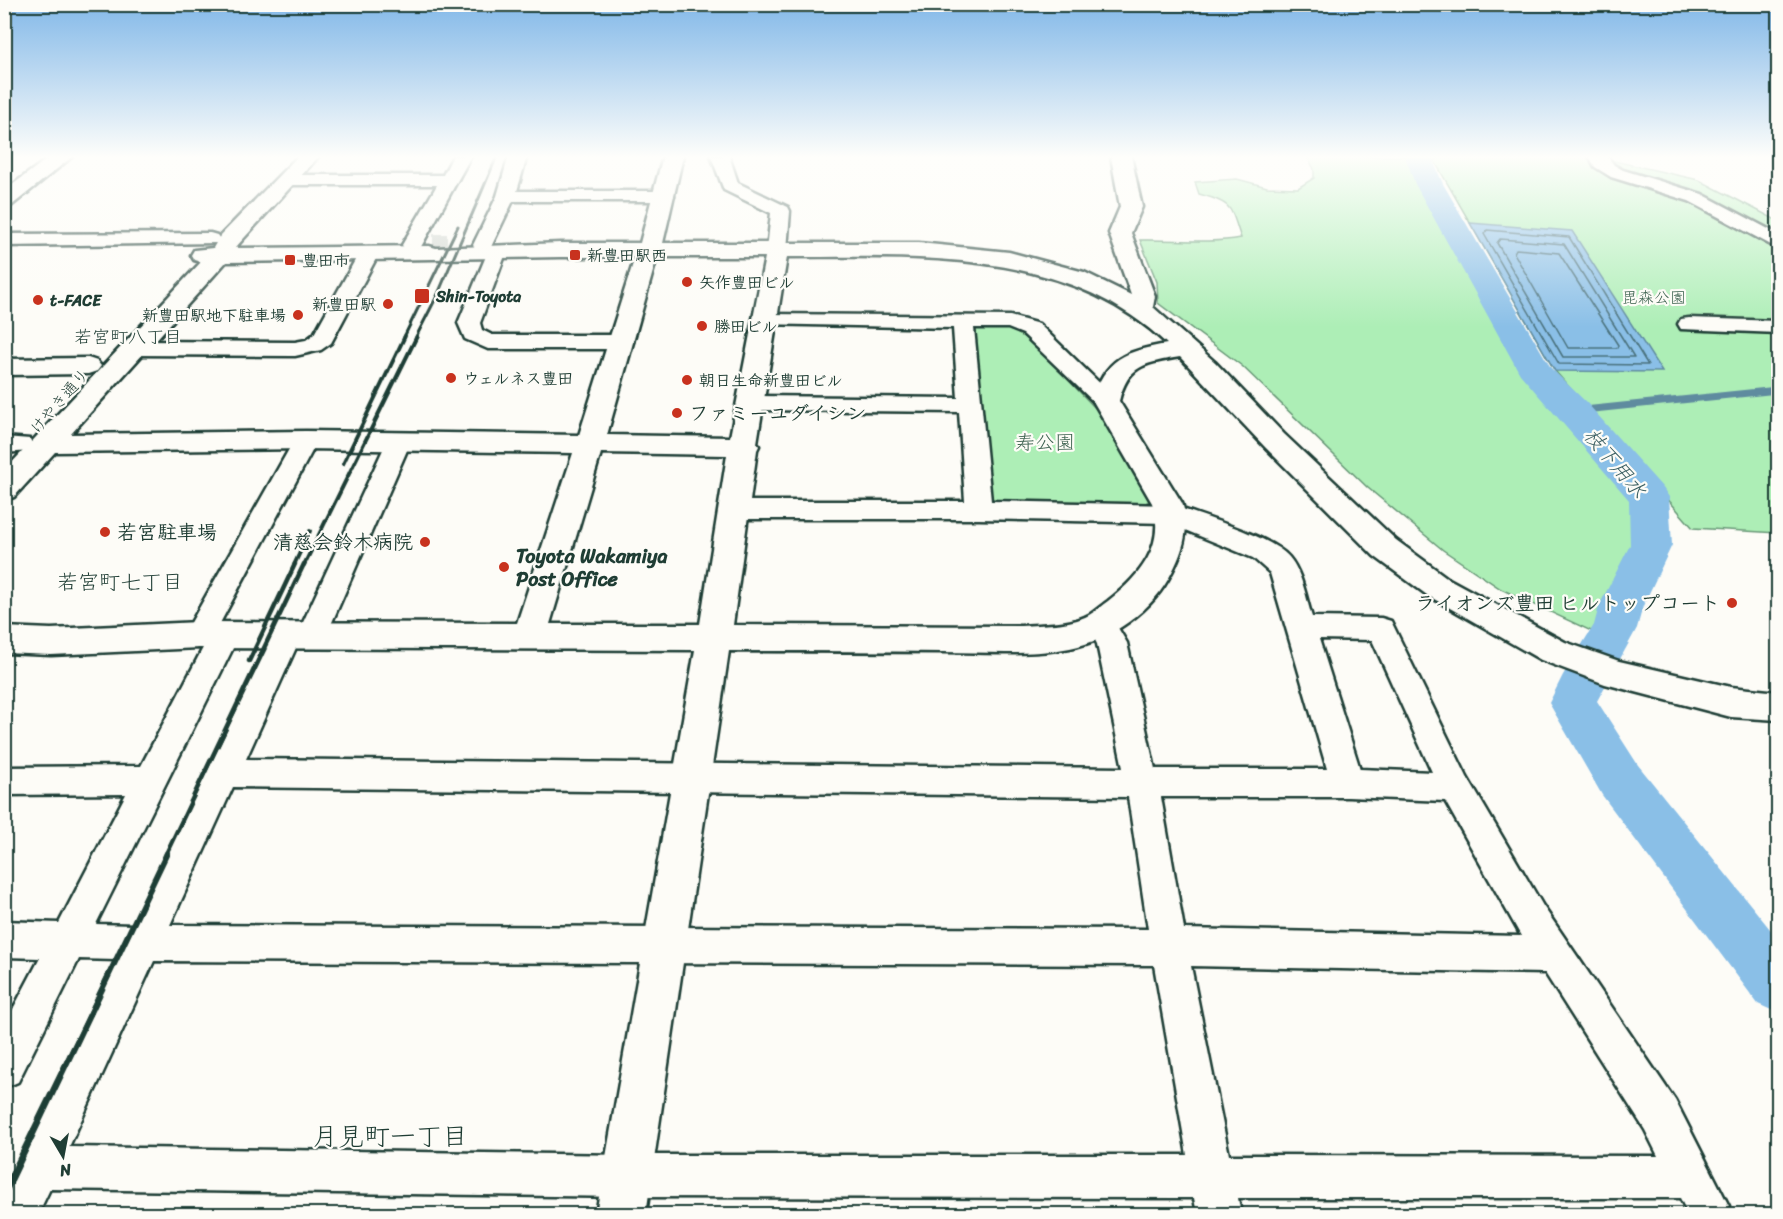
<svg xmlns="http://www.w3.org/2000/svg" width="1783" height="1219" font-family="Sriracha,'Klee One',sans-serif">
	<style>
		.green { fill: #adeeb6; stroke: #669675; stroke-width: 1.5 }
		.water { fill: #8abfe7; stroke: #5f8b9f; stroke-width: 1.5 }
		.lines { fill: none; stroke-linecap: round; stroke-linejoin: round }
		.shore { stroke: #4a717c; stroke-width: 1.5 }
		.stream-far1 { stroke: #5f8b9f; stroke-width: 5 }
		.stream { stroke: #5f8b9f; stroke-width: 7 }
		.river { fill: #8abfe7; fill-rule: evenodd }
		.tertiary-tunnel { stroke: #d1d6d0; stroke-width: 22; stroke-dasharray: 22 11; stroke-linecap: butt }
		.minor-casing { stroke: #1f3d34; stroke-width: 5 }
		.tertiary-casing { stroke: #1f3d34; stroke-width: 5 }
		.trunk-casing { stroke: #1f3d34; stroke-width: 5 }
		.minor { fill: #fdfcf7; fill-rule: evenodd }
		.tertiary { fill: #fdfcf7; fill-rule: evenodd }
		.trunk { fill: #fdfcf7; fill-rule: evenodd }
		.rail-far3 { stroke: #1f3d34; stroke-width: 3 }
		.rail-far2 { stroke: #1f3d34; stroke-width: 4 }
		.rail-far1 { stroke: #1f3d34; stroke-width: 4.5 }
		.rail { stroke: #1f3d34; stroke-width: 6 }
		.poi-dot { fill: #c8321e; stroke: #fdfcf7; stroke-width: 2 }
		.labels { text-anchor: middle; stroke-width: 4.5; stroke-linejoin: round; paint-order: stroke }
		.far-poi-label { font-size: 16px; font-weight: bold; fill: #1f3d34; stroke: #fdfcf7; text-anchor: start }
		.far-park-label { font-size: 16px; fill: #3b604e; stroke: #fdfcf7 }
		.far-street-label { font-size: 16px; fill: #1f3d34; stroke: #fdfcf7 }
		.far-neighbourhood-label { font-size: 18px; fill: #1f3d34; stroke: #fdfcf7 }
		.poi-label { font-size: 20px; font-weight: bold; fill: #1f3d34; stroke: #fdfcf7; text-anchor: start }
		.park-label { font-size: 20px; fill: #3b604e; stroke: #fdfcf7 }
		.water-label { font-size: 21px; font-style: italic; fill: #3a5e61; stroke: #fdfcf7 }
		.neighbourhood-label { font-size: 21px; fill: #1f3d34; stroke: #fdfcf7 }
		.near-neighbourhood-label { font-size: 26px; fill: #1f3d34; stroke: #fdfcf7 }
	</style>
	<rect width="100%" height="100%" fill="#fdfcf7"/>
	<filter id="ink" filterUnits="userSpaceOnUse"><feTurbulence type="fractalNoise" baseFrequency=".0167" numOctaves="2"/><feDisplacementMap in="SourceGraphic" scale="12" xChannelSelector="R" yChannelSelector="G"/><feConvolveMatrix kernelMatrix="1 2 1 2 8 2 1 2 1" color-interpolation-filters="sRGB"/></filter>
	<g filter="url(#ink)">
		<g class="green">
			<path d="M1307,156H1410L1456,249L1524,373L1589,443L1635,497V539L1609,594L1601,625L1591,631L1501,589L1443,550L1368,488L1242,366L1158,303L1157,282L1140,240C1174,239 1207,244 1241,238C1230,206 1233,203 1199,194L1195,182L1237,179L1267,187L1298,188L1314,178V169Z"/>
			<path d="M1442,156H1592L1699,180L1778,221V533L1693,528L1555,371L1434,160Z"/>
			<path d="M980,326L1009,328L1032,342L1097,410L1153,498L1144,504L1008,502L989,498L973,327Z"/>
		</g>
		<path class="water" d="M1470,223L1572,231L1662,372L1555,371Z"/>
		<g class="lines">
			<g class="shore">
				<path d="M1487,230L1569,237L1648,365L1559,364L1484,234Z"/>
				<path d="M1500,239L1564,244L1634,357H1563L1497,243Z"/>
				<path d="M1516,249L1559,253L1618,345L1617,348H1568L1514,253Z"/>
			</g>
			<path class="stream-far1" d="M4,160L10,156"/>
			<path class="stream" d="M1574,411L1778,390"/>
			<path class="river" d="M1405,156H1431L1443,184L1551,368L1587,403L1663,488L1669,497L1672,545L1643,606L1637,628L1597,701L1638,765L1778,939V1013L1758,1004L1602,795L1549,703L1563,675L1594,625L1599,606L1630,545L1629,500L1520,374L1415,184Z"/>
			<path class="tertiary-tunnel" d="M433,245H447"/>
			<defs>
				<g id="minor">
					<path d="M453,156H471L422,245L419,249H405L402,245L437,185H288L282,184L279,180L282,176L288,175H443Z"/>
					<path d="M509,156H527L517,191H665L671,192L674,196L671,200L665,201H513L490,249H503L506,253L480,323L482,330L492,335H622L630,337L633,342L630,347L622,349H488L465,339L458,323L489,249H476L473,245L497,196Z"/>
					<path d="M711,156H729L738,183L788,207L790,211L787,250L784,254H770L767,250L771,213L724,190Z"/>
					<path d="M1589,156H1607L1614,165L1623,170L1702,194L1778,234V247L1771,245L1689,201L1611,177L1595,167Z"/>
					<path d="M210,233L217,235L220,239L217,243L4,246V234Z"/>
					<path d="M369,247L376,249L379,253L331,343L321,350L295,356L135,355L127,353L124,348L127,343L135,341L295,342L306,340L314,334L359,253L362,249Z"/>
					<path d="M766,314L1010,316L1039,324L1118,401L1114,406L1106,408L1098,406L1023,334L1008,328H974L991,501L1171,505L1180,508C1207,518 1272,537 1289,557C1302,572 1306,598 1312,617L1381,618L1391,621L1467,777L1543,906L1675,1100L1733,1214H1688L1680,1198H1238L1241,1214H1197L1194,1198L627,1197L50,1189L38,1214H4V1190L116,960L79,959L18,1082L4,1088V1026L40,958L4,957V921L59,923L126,794L4,795V767L141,766L205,644L199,646L189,643L184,635L297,435L306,432L315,435L318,440L218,627L224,625L234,628L239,636L96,924L133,925L277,628L287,625L299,631L387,441L390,435L399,433L408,435L411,441L326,636L321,644L311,647L299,641L246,759L1123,768L1097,644L1087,624L1091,616L1101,613L1111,616L1127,643L1155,769H1327L1270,573L1253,558L1168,523L979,519H736L727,516L723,510L727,504L736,501H965L959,412L750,410L742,408L738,403L742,398L750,396L958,398L953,328L759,324L755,320L759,316ZM1319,639L1372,640L1432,772L1360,769ZM233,787L1128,797L1148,929L170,925ZM1161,797H1348L1445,801L1521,936L1184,929ZM154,961L1154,965L1187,1155H627L69,1147ZM1191,966L1545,973L1645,1130L1658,1156L1229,1155Z"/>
					<path d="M1689,318L1778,321V333L1681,329L1678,324L1681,319Z"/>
					<path d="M4,437L30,439L33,445L30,451L4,453Z"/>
				</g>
				<g id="tertiary">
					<path d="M298,156H319L235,248L429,246L436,248L560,243H640L663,156H683L663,243H919L1009,252L1084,272L1131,295L1109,233L1120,207L1111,156H1131L1142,207L1131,233L1155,296L1153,307L1215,362L1284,434L1396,540L1449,579L1565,642L1619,661L1731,687L1778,692V720L1731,717L1605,684L1541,660L1427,595L1374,556L1264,446L1180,357C1146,363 1128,364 1119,401L1182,503C1191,527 1183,551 1172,572C1154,610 1111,640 1070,648C1029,656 984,652 943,652C872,651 801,651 729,651L646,1214H596L695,650L199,648L51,655L4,653V627L51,629L199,622L517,623L573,453L306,449L55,452L14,497L4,500V471L201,262L194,260L191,255L194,250L213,248L220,236ZM560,257H635L579,435L306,431L71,434L226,262ZM657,257H765L730,437L607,435ZM787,257C917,257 1066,247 1167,344C1126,351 1104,358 1093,401L1152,503C1167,545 1139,577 1108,601C1102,605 1096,611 1089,615C1069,626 1043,624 1021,626L733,625L757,450L759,446L757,443ZM601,453L727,455L700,624H550Z"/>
					<path d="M88,358L97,361L101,366L97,371L88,374L4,375V359Z"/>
				</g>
				<path id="trunk" d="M51,156H73L11,206L4,208V191Z"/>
			</defs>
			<use href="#minor" class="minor-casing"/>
			<use href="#tertiary" class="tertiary-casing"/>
			<use href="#trunk" class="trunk-casing"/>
			<use href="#minor" class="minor"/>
			<use href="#tertiary" class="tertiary"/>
			<use href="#trunk" class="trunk"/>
			<g class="rail-far3">
				<path d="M404,337L458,226"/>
				<path d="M416,337L438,294L497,156"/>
			</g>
			<g class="rail-far2">
				<path d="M343,464L405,336"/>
				<path d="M294,565L310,531"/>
				<path d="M304,565L417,336"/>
			</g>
			<g class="rail-far1">
				<path d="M249,661L295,564"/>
				<path d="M166,854L304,564"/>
			</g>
			<path class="rail" d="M4,1195L167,853"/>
		</g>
	</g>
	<linearGradient id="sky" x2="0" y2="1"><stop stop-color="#82b8e8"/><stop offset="0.48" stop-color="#fefefb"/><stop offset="1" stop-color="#fefefb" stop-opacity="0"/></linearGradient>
	<rect width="1783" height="327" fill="url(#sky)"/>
	<g class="poi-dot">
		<rect x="569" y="249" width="12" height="12" rx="3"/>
		<rect x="284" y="254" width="12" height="12" rx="3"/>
		<circle cx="687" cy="282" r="6"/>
		<rect x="414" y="288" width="16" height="16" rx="3"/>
		<circle cx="38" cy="300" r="6"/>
		<circle cx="388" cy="304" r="6"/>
		<circle cx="298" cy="315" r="6"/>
		<circle cx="702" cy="326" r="6"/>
		<circle cx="451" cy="378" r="6"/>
		<circle cx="687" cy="380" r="6"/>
		<circle cx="677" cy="413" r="6"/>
		<circle cx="105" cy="532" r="6"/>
		<circle cx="425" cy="542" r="6"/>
		<circle cx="504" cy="567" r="6"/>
		<circle cx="1732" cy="603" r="6"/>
	</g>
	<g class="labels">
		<g class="far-poi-label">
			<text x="587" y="261">新豊田駅西</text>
			<text x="302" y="266">豊田市</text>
			<text x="699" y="288">矢作豊田ビル</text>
			<text x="436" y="302">Shin-Toyota</text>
			<text x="50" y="306">t-FACE</text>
			<text x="376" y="310" text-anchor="end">新豊田駅</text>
			<text x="286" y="321" text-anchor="end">新豊田駅地下駐車場</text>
			<text x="714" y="332">勝田ビル</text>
			<text x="463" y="384">ウェルネス豊田</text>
			<text x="699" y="386">朝日生命新豊田ビル</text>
		</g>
		<g class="far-park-label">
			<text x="1654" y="303">毘森公園</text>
		</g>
		<g class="far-street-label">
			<text transform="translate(59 401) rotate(-49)" y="6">けやき通り</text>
		</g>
		<g class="far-neighbourhood-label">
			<text x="128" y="343">若宮町八丁目</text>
		</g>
		<g class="poi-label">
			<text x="689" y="420">ファミーユダイシン</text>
			<text x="117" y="539">若宮駐車場</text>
			<text x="413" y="549" text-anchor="end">清慈会鈴木病院</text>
			<text x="516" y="563">Toyota Wakamiya<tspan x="516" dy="23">Post Office</tspan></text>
			<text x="1720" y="610" text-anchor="end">ライオンズ豊田 ヒルトップコート</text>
		</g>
		<g class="park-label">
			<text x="1045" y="449">寿公園</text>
		</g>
		<g class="water-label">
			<text transform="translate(1615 463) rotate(50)" y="7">枝下用水</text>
		</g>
		<g class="neighbourhood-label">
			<text x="120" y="589">若宮町七丁目</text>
		</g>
		<g class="near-neighbourhood-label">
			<text x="390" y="1145">月見町一丁目</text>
		</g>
	</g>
	<rect width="1783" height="1219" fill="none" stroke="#fdfcf7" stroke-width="24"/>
	<rect x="12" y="12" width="1759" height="1195" fill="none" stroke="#1f3d34" stroke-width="2" filter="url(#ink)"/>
	<g transform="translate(63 1156) rotate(170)" stroke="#fdfcf7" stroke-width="4.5" paint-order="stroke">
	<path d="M0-4.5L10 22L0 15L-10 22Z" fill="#1f3d34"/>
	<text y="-9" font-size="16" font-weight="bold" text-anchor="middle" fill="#1f3d34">N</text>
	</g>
</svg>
